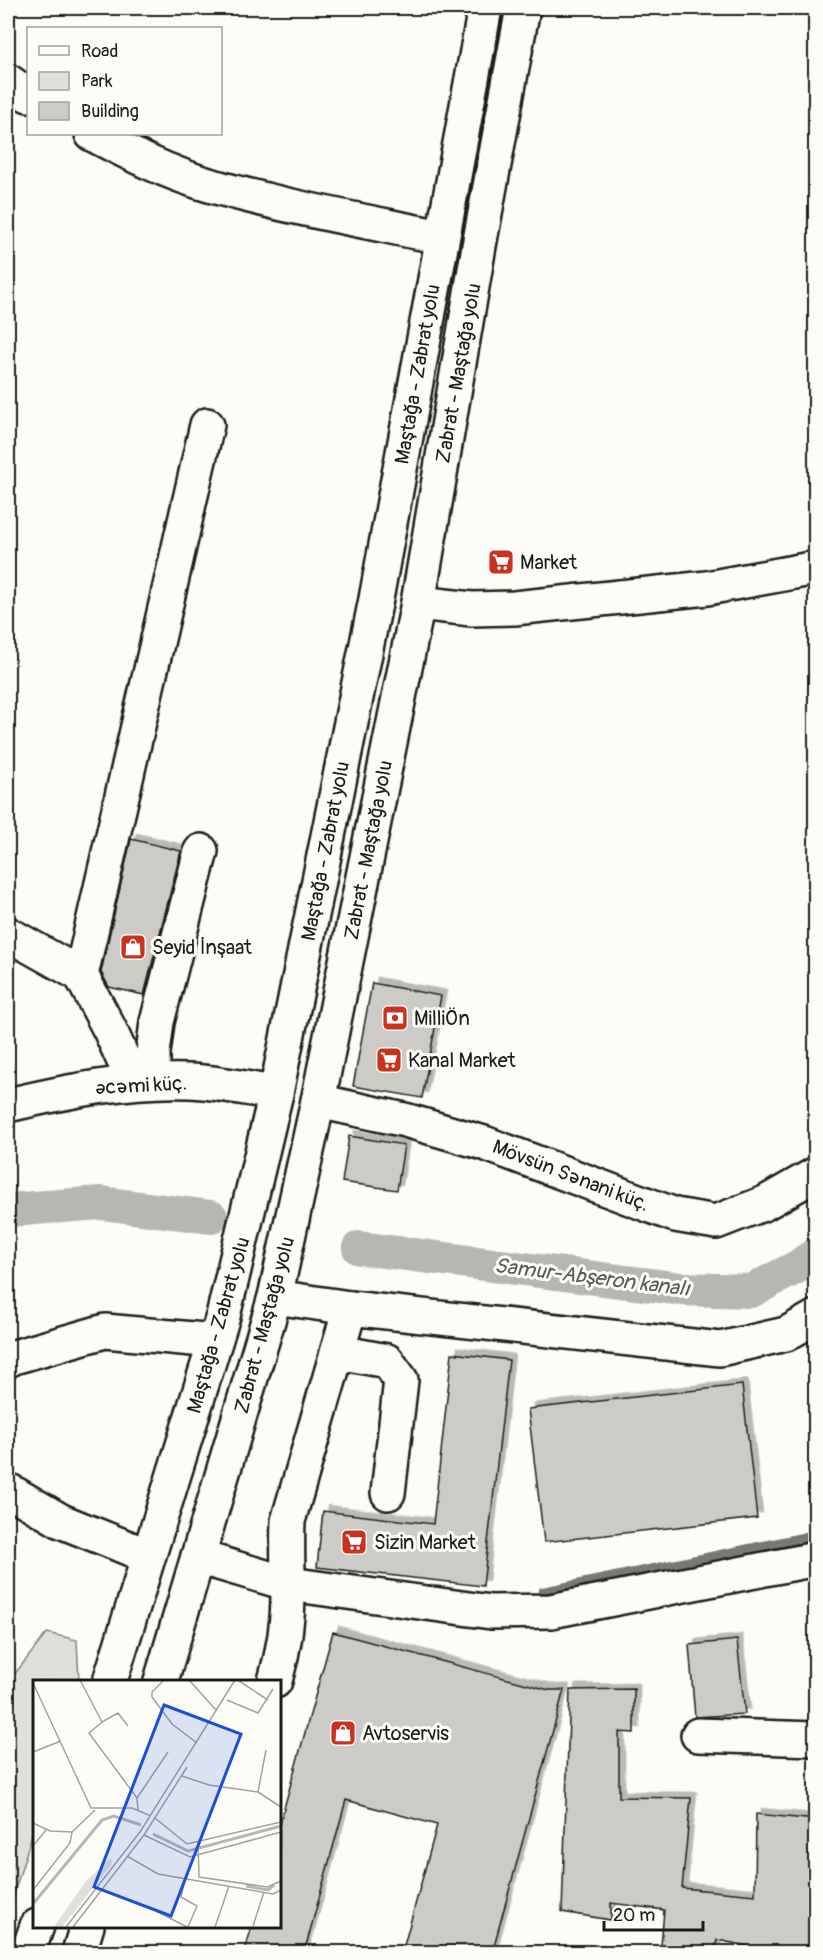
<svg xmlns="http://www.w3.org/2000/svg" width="823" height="1960" font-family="Pangolin,sans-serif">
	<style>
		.green { fill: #e0dfdb; stroke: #7e7e7c; stroke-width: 1.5 }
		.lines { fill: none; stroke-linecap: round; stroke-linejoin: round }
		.stream { stroke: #797876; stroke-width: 10 }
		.canal { stroke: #b7b6b2; stroke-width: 34 }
		.building { fill: #cccbc8; stroke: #1c1c1c; stroke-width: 1.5; filter: url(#shadow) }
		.minor-casing { stroke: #1c1c1c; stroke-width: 38 }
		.major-casing { stroke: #1c1c1c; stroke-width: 38 }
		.minor { stroke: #fdfcf7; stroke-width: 33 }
		.major { stroke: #fdfcf7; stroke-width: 33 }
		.labels { text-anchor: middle; stroke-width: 6; stroke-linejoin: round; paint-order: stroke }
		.street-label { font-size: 20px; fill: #1c1c1c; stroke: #fdfcf7 }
		.poi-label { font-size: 20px; fill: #1c1c1c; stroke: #fdfcf7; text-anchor: start }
		.water-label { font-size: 21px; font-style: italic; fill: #5a5a58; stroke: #fdfcf7 }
		.inset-river { fill: none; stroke: #b7b6b2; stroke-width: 3 }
		.inset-road { fill: none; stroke: #a3a29f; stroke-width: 1.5 }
		.view { fill: #1d4ed8; fill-opacity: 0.15; stroke: #1d4ed8; stroke-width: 3 }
		.inset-edge { fill: none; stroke: #1c1c1c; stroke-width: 3 }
	</style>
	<defs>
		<filter id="shadow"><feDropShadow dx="5.5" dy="-5.5" stdDeviation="0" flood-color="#0004"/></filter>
	</defs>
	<rect width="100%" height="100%" fill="#fdfcf7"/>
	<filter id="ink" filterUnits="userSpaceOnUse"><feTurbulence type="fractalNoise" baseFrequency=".0167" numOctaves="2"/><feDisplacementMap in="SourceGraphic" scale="12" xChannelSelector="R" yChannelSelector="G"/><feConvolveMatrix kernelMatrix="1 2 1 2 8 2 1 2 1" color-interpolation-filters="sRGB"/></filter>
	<g filter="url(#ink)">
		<path class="green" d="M47,1633L77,1640L79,1681H34V1828L8,1913V1694L13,1676Z"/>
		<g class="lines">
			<path class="stream" d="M543,1592L816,1535"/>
			<g class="canal">
				<path d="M8,1210L101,1203L211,1217"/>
				<path d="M359,1248L682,1289L751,1291L799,1266L816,1254"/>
			</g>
		</g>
		<g class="building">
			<path d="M131,839L181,851L144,995L109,987L101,972Z"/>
			<path d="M372,983L441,996L422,1098L353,1086Z"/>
			<path d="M349,1136L404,1145L397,1190L342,1182Z"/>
			<path d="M452,1353L509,1360L483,1586L317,1567L323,1511L433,1524Z"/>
			<path d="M742,1385L757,1518L544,1542L528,1409Z"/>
			<path d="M333,1632L549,1690H564L492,1953H402L437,1825L346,1800L304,1953H244L252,1926H279V1826Z"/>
			<path d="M737,1640L745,1714L695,1717L689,1645Z"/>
			<path d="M634,1689V1733L619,1732V1797L691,1798L682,1888L755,1895L756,1814L816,1820V1953H782L717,1940L715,1950L661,1946L664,1910L611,1903V1920L562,1912L570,1690Z"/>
		</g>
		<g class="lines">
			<defs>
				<g id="minor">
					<path d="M8,81L28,95"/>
					<path d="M92,134C130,154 168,173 209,185C285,207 364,221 441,237"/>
					<path d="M418,603L472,609L514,608L707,588L816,568"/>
					<path d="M8,934L81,975L110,1030L133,1081"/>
					<path d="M81,975L207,425"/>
					<path d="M153,1081V1053L157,1022L201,851"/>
					<path d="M318,1101L405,1120L484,1143L675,1215L716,1222L765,1203L816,1174"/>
					<path d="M8,1105C68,1091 127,1079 189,1081C218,1082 248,1089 276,1093"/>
					<path d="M275,1297L350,1308L720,1349L786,1334L816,1317"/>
					<path d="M338,1352L387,1361L401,1380L388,1493"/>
					<path d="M8,1360L14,1357L105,1331L215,1341"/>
					<path d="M8,1490L61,1521L148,1556"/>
					<path d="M198,1557L289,1584L491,1612L551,1611L816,1559"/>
					<path d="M275,1681C284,1650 289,1615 288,1583C288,1562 287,1542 288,1521L350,1308"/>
					<path d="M698,1735L816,1739"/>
				</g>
				<g id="major">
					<path d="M110,1681L223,1316L276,1093L376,599L485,8"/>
					<path d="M161,1681L275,1297L318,1101L418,603L479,246L523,8"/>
					<path d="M28,1952L37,1926"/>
					<path d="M79,1952L87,1926"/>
				</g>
			</defs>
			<use href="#minor" class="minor-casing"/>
			<use href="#major" class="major-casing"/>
			<use href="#minor" class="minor"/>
			<use href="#major" class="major"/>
		</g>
	</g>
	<defs>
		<symbol id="supermarket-square" viewBox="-11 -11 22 22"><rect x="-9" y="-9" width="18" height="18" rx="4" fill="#c8321e" stroke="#fdfcf7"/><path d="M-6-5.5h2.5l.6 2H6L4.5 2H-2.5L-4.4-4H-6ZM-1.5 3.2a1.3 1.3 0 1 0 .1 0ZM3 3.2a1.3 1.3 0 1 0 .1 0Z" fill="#fff"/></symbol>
		<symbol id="shop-square" viewBox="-11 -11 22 22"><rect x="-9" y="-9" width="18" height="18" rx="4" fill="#c8321e" stroke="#fdfcf7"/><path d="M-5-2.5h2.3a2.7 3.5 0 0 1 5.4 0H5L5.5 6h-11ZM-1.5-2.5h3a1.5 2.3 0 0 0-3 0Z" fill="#fff"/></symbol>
		<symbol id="bank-square" viewBox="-11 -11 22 22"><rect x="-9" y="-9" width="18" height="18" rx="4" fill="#c8321e" stroke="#fdfcf7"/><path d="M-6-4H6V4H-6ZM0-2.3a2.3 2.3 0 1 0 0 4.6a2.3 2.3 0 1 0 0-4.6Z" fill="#fff"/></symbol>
	</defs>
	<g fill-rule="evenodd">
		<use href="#supermarket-square" x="486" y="547" width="30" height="30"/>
		<use href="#shop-square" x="118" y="932" width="30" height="30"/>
		<use href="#bank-square" x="380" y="1003" width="30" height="30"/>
		<use href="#supermarket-square" x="374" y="1045" width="30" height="30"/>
		<use href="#supermarket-square" x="339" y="1527" width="30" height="30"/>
		<use href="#shop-square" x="328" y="1718" width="30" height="30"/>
	</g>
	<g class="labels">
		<g class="street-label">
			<text transform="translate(458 373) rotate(-80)" y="7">Zabrat - Maştağa yolu</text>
			<text transform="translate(417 374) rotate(-80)" y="7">Maştağa - Zabrat yolu</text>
			<text transform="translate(368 850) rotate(-79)" y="7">Zabrat - Maştağa yolu</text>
			<text transform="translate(325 851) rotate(-79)" y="7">Maştağa - Zabrat yolu</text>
			<text transform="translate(141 1085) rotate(-3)" y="7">Əcəmi küç.</text>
			<text transform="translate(571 1175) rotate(21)" y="7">Mövsün Sənani küç.</text>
			<text transform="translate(218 1325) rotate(-74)" y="7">Maştağa - Zabrat yolu</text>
			<text transform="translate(264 1325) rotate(-75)" y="7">Zabrat - Maştağa yolu</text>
		</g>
		<g class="poi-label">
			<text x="520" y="569">Market</text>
			<text x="152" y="954">Seyid İnşaat</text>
			<text x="414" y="1025">MilliÖn</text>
			<text x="408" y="1067">Kanal Market</text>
			<text x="374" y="1549">Sizin Market</text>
			<text x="362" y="1740">Avtoservis</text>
		</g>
		<g class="water-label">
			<text transform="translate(592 1277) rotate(7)" y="7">Samur-Abşeron kanalı</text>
		</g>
	</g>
	<g transform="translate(33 1680)">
		<rect width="248" height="248" fill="#fdfcf7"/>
		<path d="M78,178L79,184L29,247H21L53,201Z" fill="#e0dfdb"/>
		<path class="inset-river" d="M120,154L155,171L248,146M213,206L235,210L241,205M0,224L69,140L81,136L108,145"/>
		<path class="inset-road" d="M47,0L69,42L56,53L104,118L105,130M156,0L184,31M130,1L119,12V17L139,44L164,63M206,1L235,20M0,3L58,128H99L118,136M194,20L225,33L240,9M69,42L85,33L95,46M0,72L28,61M149,96L176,105L225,112L233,70M225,112L248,127M104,118L135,72M122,138L154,164L248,142M0,143L17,151L39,152L62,130M111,155L157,177L248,152M165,163L166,197L234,207L248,201M0,166L13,150M94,176L125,194L240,214L248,210M152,199L148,217L164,226L155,247M0,210L37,163L39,152M123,231L154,247M220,246L231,212M33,247L107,152L202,0M40,247L111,155L154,87M182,247L196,206"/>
		<path class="view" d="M131,25L208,54L138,236L61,207Z"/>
		<rect width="248" height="248" class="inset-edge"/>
	</g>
	<rect width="823" height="1960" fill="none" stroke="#fdfcf7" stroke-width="30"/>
	<rect x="15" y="15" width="793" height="1930" fill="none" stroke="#1c1c1c" stroke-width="2" filter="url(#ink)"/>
	<rect x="27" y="27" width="195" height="108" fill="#fdfcf7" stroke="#a3a29f" stroke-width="1.5"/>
	<rect x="39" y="46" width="30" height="9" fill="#fdfcf7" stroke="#a3a29f" stroke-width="1.5"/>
	<text x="81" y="57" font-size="18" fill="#1c1c1c">Road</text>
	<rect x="39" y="72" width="30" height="18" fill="#e0dfdb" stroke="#a3a29f" stroke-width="1.5"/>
	<text x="81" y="87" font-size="18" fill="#1c1c1c">Park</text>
	<rect x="39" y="102" width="30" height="18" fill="#cccbc8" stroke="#a3a29f" stroke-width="1.5"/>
	<text x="81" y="117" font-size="18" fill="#1c1c1c">Building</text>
	<path d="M604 1921v9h99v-9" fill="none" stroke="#1c1c1c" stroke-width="3"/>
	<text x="613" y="1921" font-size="18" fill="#1c1c1c" stroke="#fdfcf7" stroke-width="4.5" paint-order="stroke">20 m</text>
</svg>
